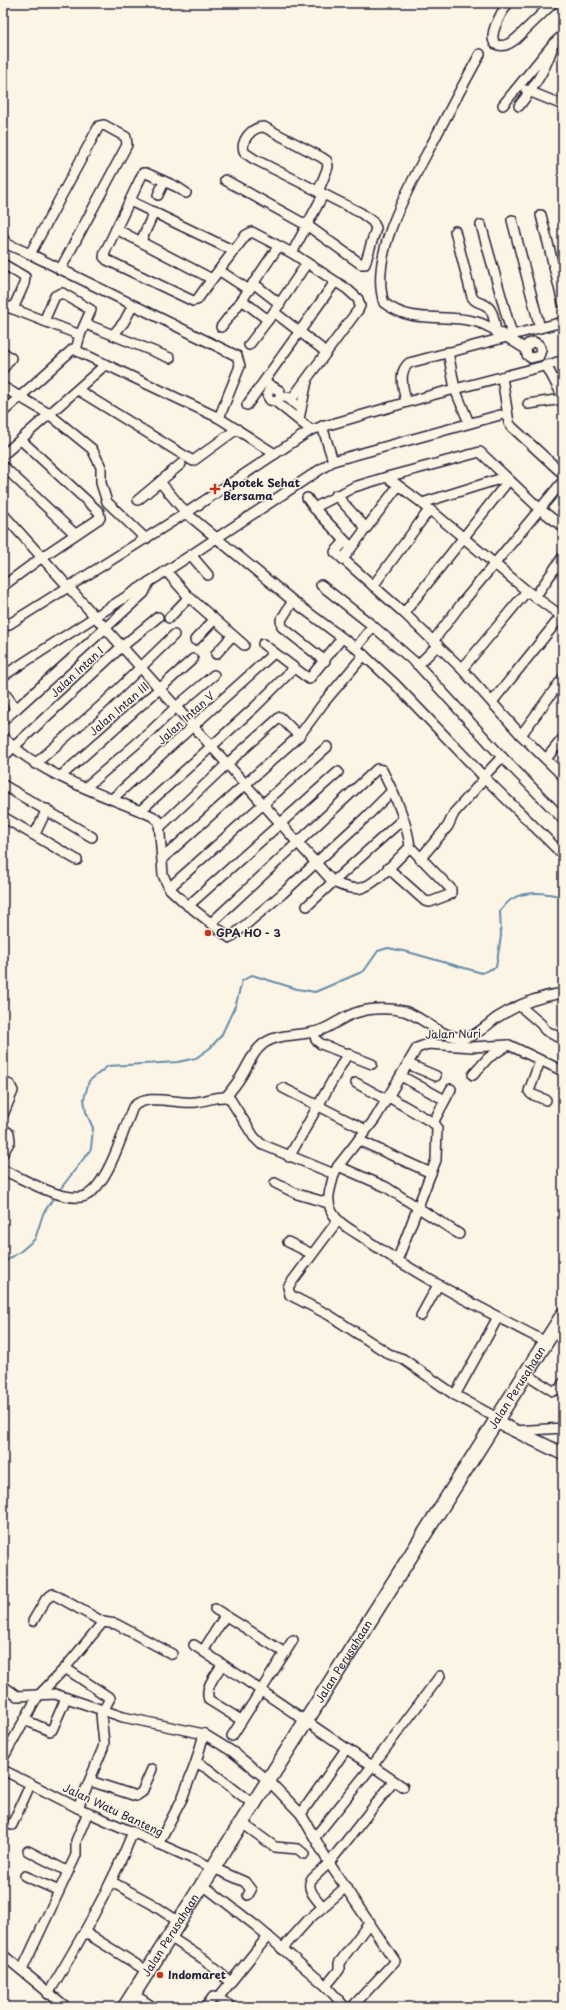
<svg xmlns="http://www.w3.org/2000/svg" width="566" height="2010" font-family="'Playpen Sans',sans-serif">
	<style>
		.lines { fill: none; stroke-linecap: round; stroke-linejoin: round }
		.stream { stroke: #658ca9; stroke-width: 2 }
		.street-casing { stroke: #22223b; stroke-width: 12 }
		.secondary-casing { stroke: #22223b; stroke-width: 15 }
		.primary-casing { stroke: #22223b; stroke-width: 17 }
		.street { stroke: #fcf5e5; stroke-width: 9 }
		.secondary { stroke: #fcf5e5; stroke-width: 12 }
		.primary { stroke: #fcf5e5; stroke-width: 14 }
		.poi-dot { fill: #c8321e; stroke: #fcf5e5; stroke-width: 1.5 }
		.labels { text-anchor: middle; stroke-width: 3; stroke-linejoin: round; paint-order: stroke }
		.poi-label { font-size: 11px; font-weight: bold; fill: #22223b; stroke: #fcf5e5; text-anchor: start }
		.street-label { font-size: 11px; fill: #22223b; stroke: #fcf5e5 }
	</style>
	<rect width="100%" height="100%" fill="#fcf5e5"/>
	<filter id="ink" filterUnits="userSpaceOnUse"><feTurbulence type="fractalNoise" baseFrequency=".025" numOctaves="2"/><feDisplacementMap in="SourceGraphic" scale="8" xChannelSelector="R" yChannelSelector="G"/><feConvolveMatrix kernelMatrix="1 2 1 2 8 2 1 2 1" color-interpolation-filters="sRGB"/></filter>
	<g filter="url(#ink)">
		<g class="lines">
			<g class="stream">
				<path d="M58,1192L91,1149L93,1128L86,1112L84,1099L89,1081L108,1066L178,1062L196,1058L210,1048L221,1036L236,1004L242,981L252,975L297,989L315,992L364,971L378,951L388,948L408,952L482,973L496,967L501,936L500,911C504,907 507,902 512,899C526,890 548,893 563,897"/>
				<path d="M3,1263L21,1251L35,1239L43,1214L54,1197"/>
			</g>
			<defs>
				<g id="street">
					<path d="M508,3C503,10 484,40 498,45C505,47 510,43 516,39L553,3"/>
					<path d="M480,54C464,83 449,111 434,140C412,182 368,254 384,303C415,326 444,312 477,322C494,327 510,340 526,349L527,355L531,358L539,356L541,350L539,345L534,342L528,344L526,349"/>
					<path d="M526,90L563,105"/>
					<path d="M503,105L553,44L563,35"/>
					<path d="M519,106C533,88 545,71 552,49"/>
					<path d="M225,180L308,226L361,264H365L376,228L373,222L361,213L254,159L245,153C238,142 253,126 264,127L321,157L327,161L328,167L318,192"/>
					<path d="M186,193L177,187L146,173H143L105,252L104,257L107,260L193,301L197,300C213,277 230,256 246,235L252,232L292,253L347,289L358,299L360,306L358,310L291,400"/>
					<path d="M158,195L164,182"/>
					<path d="M130,201L234,251"/>
					<path d="M541,215L563,303"/>
					<path d="M512,220L540,328"/>
					<path d="M481,225L512,335L563,322"/>
					<path d="M116,229L212,279"/>
					<path d="M455,231L472,297C475,302 478,302 483,304C494,308 494,321 496,332"/>
					<path d="M3,238L7,244L30,254"/>
					<path d="M141,241L154,212"/>
					<path d="M292,253L323,195"/>
					<path d="M3,264L25,277L24,284L13,309"/>
					<path d="M60,270L127,145L126,137L104,125L99,126L30,254L237,356L240,366L219,418"/>
					<path d="M220,271L249,290"/>
					<path d="M253,283L280,304"/>
					<path d="M242,300L268,320"/>
					<path d="M3,305L80,335L76,350"/>
					<path d="M274,312L326,352"/>
					<path d="M44,321L55,296L62,293L91,310L80,335"/>
					<path d="M86,324L113,335L124,322L133,305"/>
					<path d="M221,327L242,300L278,247"/>
					<path d="M113,335L170,358"/>
					<path d="M249,345L274,312L307,263"/>
					<path d="M3,352L11,358L3,369"/>
					<path d="M448,352L455,389L469,423"/>
					<path d="M557,362L563,376"/>
					<path d="M546,365L563,397"/>
					<path d="M502,377L509,423L512,427L563,474"/>
					<path d="M265,382L280,391V398L275,401L270,400L267,395L269,390L273,388"/>
					<path d="M3,387L49,414L92,449L101,467V483L107,502L146,539"/>
					<path d="M78,390L193,461L237,429"/>
					<path d="M287,397L301,409L299,419"/>
					<path d="M275,401L311,430"/>
					<path d="M406,402C404,389 397,373 409,363L507,337"/>
					<path d="M528,404L563,399"/>
					<path d="M247,405L335,282"/>
					<path d="M301,409L307,381"/>
					<path d="M3,412L73,349L219,418L275,454"/>
					<path d="M322,426L333,461"/>
					<path d="M3,455L105,365"/>
					<path d="M3,466L75,534"/>
					<path d="M387,477L480,452L540,509L563,527"/>
					<path d="M160,482L186,513L293,601"/>
					<path d="M398,486L343,559L404,613L462,669L521,735L563,776"/>
					<path d="M336,495L366,528"/>
					<path d="M307,498L314,508"/>
					<path d="M138,500L181,464"/>
					<path d="M422,503L506,477"/>
					<path d="M3,514L333,882L307,906"/>
					<path d="M351,547L314,508L354,487L387,477L422,503L527,591L563,617"/>
					<path d="M191,555L208,575"/>
					<path d="M343,559L335,552L345,541"/>
					<path d="M166,571L189,597L244,645"/>
					<path d="M321,585L373,626L418,665L502,757L563,819"/>
					<path d="M3,586L45,555L100,518L99,512L21,440"/>
					<path d="M373,586L429,510"/>
					<path d="M535,597L562,558"/>
					<path d="M404,613L509,480"/>
					<path d="M169,618L189,597"/>
					<path d="M3,628L186,513L311,430L432,395L563,361"/>
					<path d="M195,640L214,620"/>
					<path d="M434,640L462,603L563,481"/>
					<path d="M263,644L309,679L342,638"/>
					<path d="M356,648L373,626"/>
					<path d="M216,654L232,636"/>
					<path d="M325,661L282,627L281,620L293,601L356,648L395,684L485,778L558,850L563,845"/>
					<path d="M418,665L438,645"/>
					<path d="M462,669L527,591"/>
					<path d="M3,676L191,555L333,461L500,415"/>
					<path d="M3,691L16,709L3,720"/>
					<path d="M492,702L563,614"/>
					<path d="M16,709L144,593L149,582"/>
					<path d="M521,735L563,678"/>
					<path d="M3,737C41,776 102,794 152,816L159,821L163,875L169,888L184,902L230,938L282,894L367,816L392,791"/>
					<path d="M3,757L118,650L158,617"/>
					<path d="M546,759L563,738"/>
					<path d="M35,764L102,705L174,635"/>
					<path d="M61,776L193,659"/>
					<path d="M483,777L502,757"/>
					<path d="M3,785L92,837"/>
					<path d="M86,787L150,732L177,706L214,675"/>
					<path d="M112,799L274,653"/>
					<path d="M140,811L255,707L294,668"/>
					<path d="M3,817L77,860"/>
					<path d="M160,827L228,763L280,717L299,736"/>
					<path d="M35,834L47,809"/>
					<path d="M163,858L299,736L325,701L364,655"/>
					<path d="M420,859L448,826L454,813L485,778"/>
					<path d="M388,868L425,901L430,902L451,894V889L410,847"/>
					<path d="M169,888L327,747"/>
					<path d="M188,906L338,772"/>
					<path d="M211,923L377,769L382,770C394,794 407,820 410,847C398,858 376,885 361,888C352,890 342,886 333,882L403,819"/>
					<path d="M520,1006L541,1024L545,1030L563,1040"/>
					<path d="M314,1032L316,1040L321,1044L372,1064"/>
					<path d="M540,1061L529,1091L531,1094L546,1100"/>
					<path d="M408,1064L436,1076"/>
					<path d="M473,1075L488,1058L508,1045"/>
					<path d="M401,1076L445,1100"/>
					<path d="M3,1082L10,1085L13,1091L3,1115"/>
					<path d="M356,1083L387,1100"/>
					<path d="M283,1088L366,1130"/>
					<path d="M226,1097C232,1089 238,1082 242,1075C248,1065 253,1052 262,1045C277,1032 303,1037 321,1030C330,1027 339,1020 348,1016C364,1008 386,1007 404,1011C424,1017 445,1042 468,1037C479,1034 489,1023 498,1017C517,1005 541,996 563,993"/>
					<path d="M389,1097L435,1124L437,1127L436,1160L397,1261"/>
					<path d="M433,1123L451,1089"/>
					<path d="M3,1129L9,1133L10,1141L3,1153"/>
					<path d="M358,1140L431,1173"/>
					<path d="M289,1157L348,1053"/>
					<path d="M338,1166L386,1187L459,1234"/>
					<path d="M3,1170C24,1179 58,1200 81,1197C106,1194 124,1128 133,1107C148,1092 177,1105 196,1102C206,1101 216,1096 226,1097L230,1099L254,1137L261,1144L334,1174C331,1188 325,1199 332,1212C338,1224 354,1231 365,1239C423,1279 484,1310 546,1342"/>
					<path d="M334,1174L338,1166L375,1119L417,1048L428,1044L472,1047L509,1045L563,1071"/>
					<path d="M275,1183L297,1194L328,1203"/>
					<path d="M338,1220L288,1287L290,1295L329,1315L389,1354L403,1359L455,1395L497,1418"/>
					<path d="M288,1242L312,1254"/>
					<path d="M421,1316L438,1285"/>
					<path d="M526,1374L553,1391L560,1389L563,1383"/>
					<path d="M455,1395L498,1317"/>
					<path d="M515,1431L563,1428"/>
					<path d="M215,1609L285,1653"/>
					<path d="M33,1621L46,1599L53,1594L103,1622"/>
					<path d="M194,1645L403,1787"/>
					<path d="M203,1651L225,1616"/>
					<path d="M222,1665C216,1675 204,1687 209,1700L241,1720"/>
					<path d="M65,1668L110,1698L101,1715L104,1743L103,1748L78,1808"/>
					<path d="M3,1686L17,1696L55,1694L123,1717L204,1734L233,1752L269,1781L301,1814L329,1863L395,1961L352,2007"/>
					<path d="M25,1720L50,1731L52,1730L66,1698"/>
					<path d="M232,1736L293,1640"/>
					<path d="M3,1758L38,1696L65,1668L103,1622L116,1624L172,1654"/>
					<path d="M196,1762L208,1769L254,1805"/>
					<path d="M3,1770L78,1808L245,1882L251,1890L248,1895"/>
					<path d="M90,1781L136,1796L142,1792L152,1769"/>
					<path d="M301,1814L346,1749"/>
					<path d="M242,1823L275,1847L298,1849L304,1854"/>
					<path d="M12,1825L30,1785"/>
					<path d="M315,1837L373,1765L440,1676"/>
					<path d="M158,1844L182,1799L196,1762L204,1734"/>
					<path d="M28,1851L67,1871"/>
					<path d="M25,1876L57,1890"/>
					<path d="M112,1882L152,1904L179,1922"/>
					<path d="M203,1885L256,1926L326,1986L345,2007"/>
					<path d="M323,1907C317,1899 306,1890 311,1880L329,1863L394,1781"/>
					<path d="M86,1933L147,1971"/>
					<path d="M170,1937L205,1960L230,1982"/>
					<path d="M282,1949L309,1919L346,1887"/>
					<path d="M3,1955L66,2007"/>
					<path d="M22,1970L76,1855V1841L88,1812"/>
					<path d="M326,1986L339,1970V1963L370,1922"/>
					<path d="M48,1994C80,1941 110,1889 133,1832"/>
					<path d="M133,1994L153,2007"/>
					<path d="M218,1998L268,1936"/>
					<path d="M206,2007L213,1997L218,1998L232,2007"/>
				</g>
				<path id="secondary" d="M495,1421L563,1454"/>
				<g id="primary">
					<path id="s1" d="M125,2007L563,1315"/>
				</g>
			</defs>
			<use href="#street" class="street-casing"/>
			<use href="#secondary" class="secondary-casing"/>
			<use href="#primary" class="primary-casing"/>
			<use href="#street" class="street"/>
			<use href="#secondary" class="secondary"/>
			<use href="#primary" class="primary"/>
		</g>
	</g>
	<g class="poi-dot">
		<path d="M213 483h4v4h4v4h-4v4h-4v-4h-4v-4h4z"/>
		<circle cx="208" cy="933" r="4"/>
		<circle cx="160" cy="1975" r="4"/>
	</g>
	<g class="labels">
		<g class="poi-label">
			<text x="223" y="487">Apotek Sehat<tspan x="223" dy="13">Bersama</tspan></text>
			<text x="216" y="937">GPA HO - 3</text>
			<text x="168" y="1979">Indomaret</text>
		</g>
		<g class="street-label">
			<text transform="translate(77 672) rotate(-43)" y="4">Jalan Intan I</text>
			<text transform="translate(119 709) rotate(-41)" y="4">Jalan Intan III</text>
			<text transform="translate(186 718) rotate(-42)" y="4">Jalan Intan V</text>
			<text transform="translate(453 1034) rotate(-1)" y="4">Jalan Nuri</text>
			<text dy="4" stroke="none"><textPath href="#s1" startOffset="733">Jalan Perusahaan</textPath></text>
			<text dy="4" stroke="none"><textPath href="#s1" startOffset="409">Jalan Perusahaan</textPath></text>
			<text transform="translate(113 1810) rotate(25)" y="4">Jalan Watu Banteng</text>
			<text dy="4" stroke="none"><textPath href="#s1" startOffset="85">Jalan Perusahaan</textPath></text>
		</g>
	</g>
	<rect width="566" height="2010" fill="none" stroke="#fcf5e5" stroke-width="16"/>
	<rect x="8" y="8" width="550" height="1994" fill="none" stroke="#22223b" stroke-width="1.5" filter="url(#ink)"/>
</svg>
